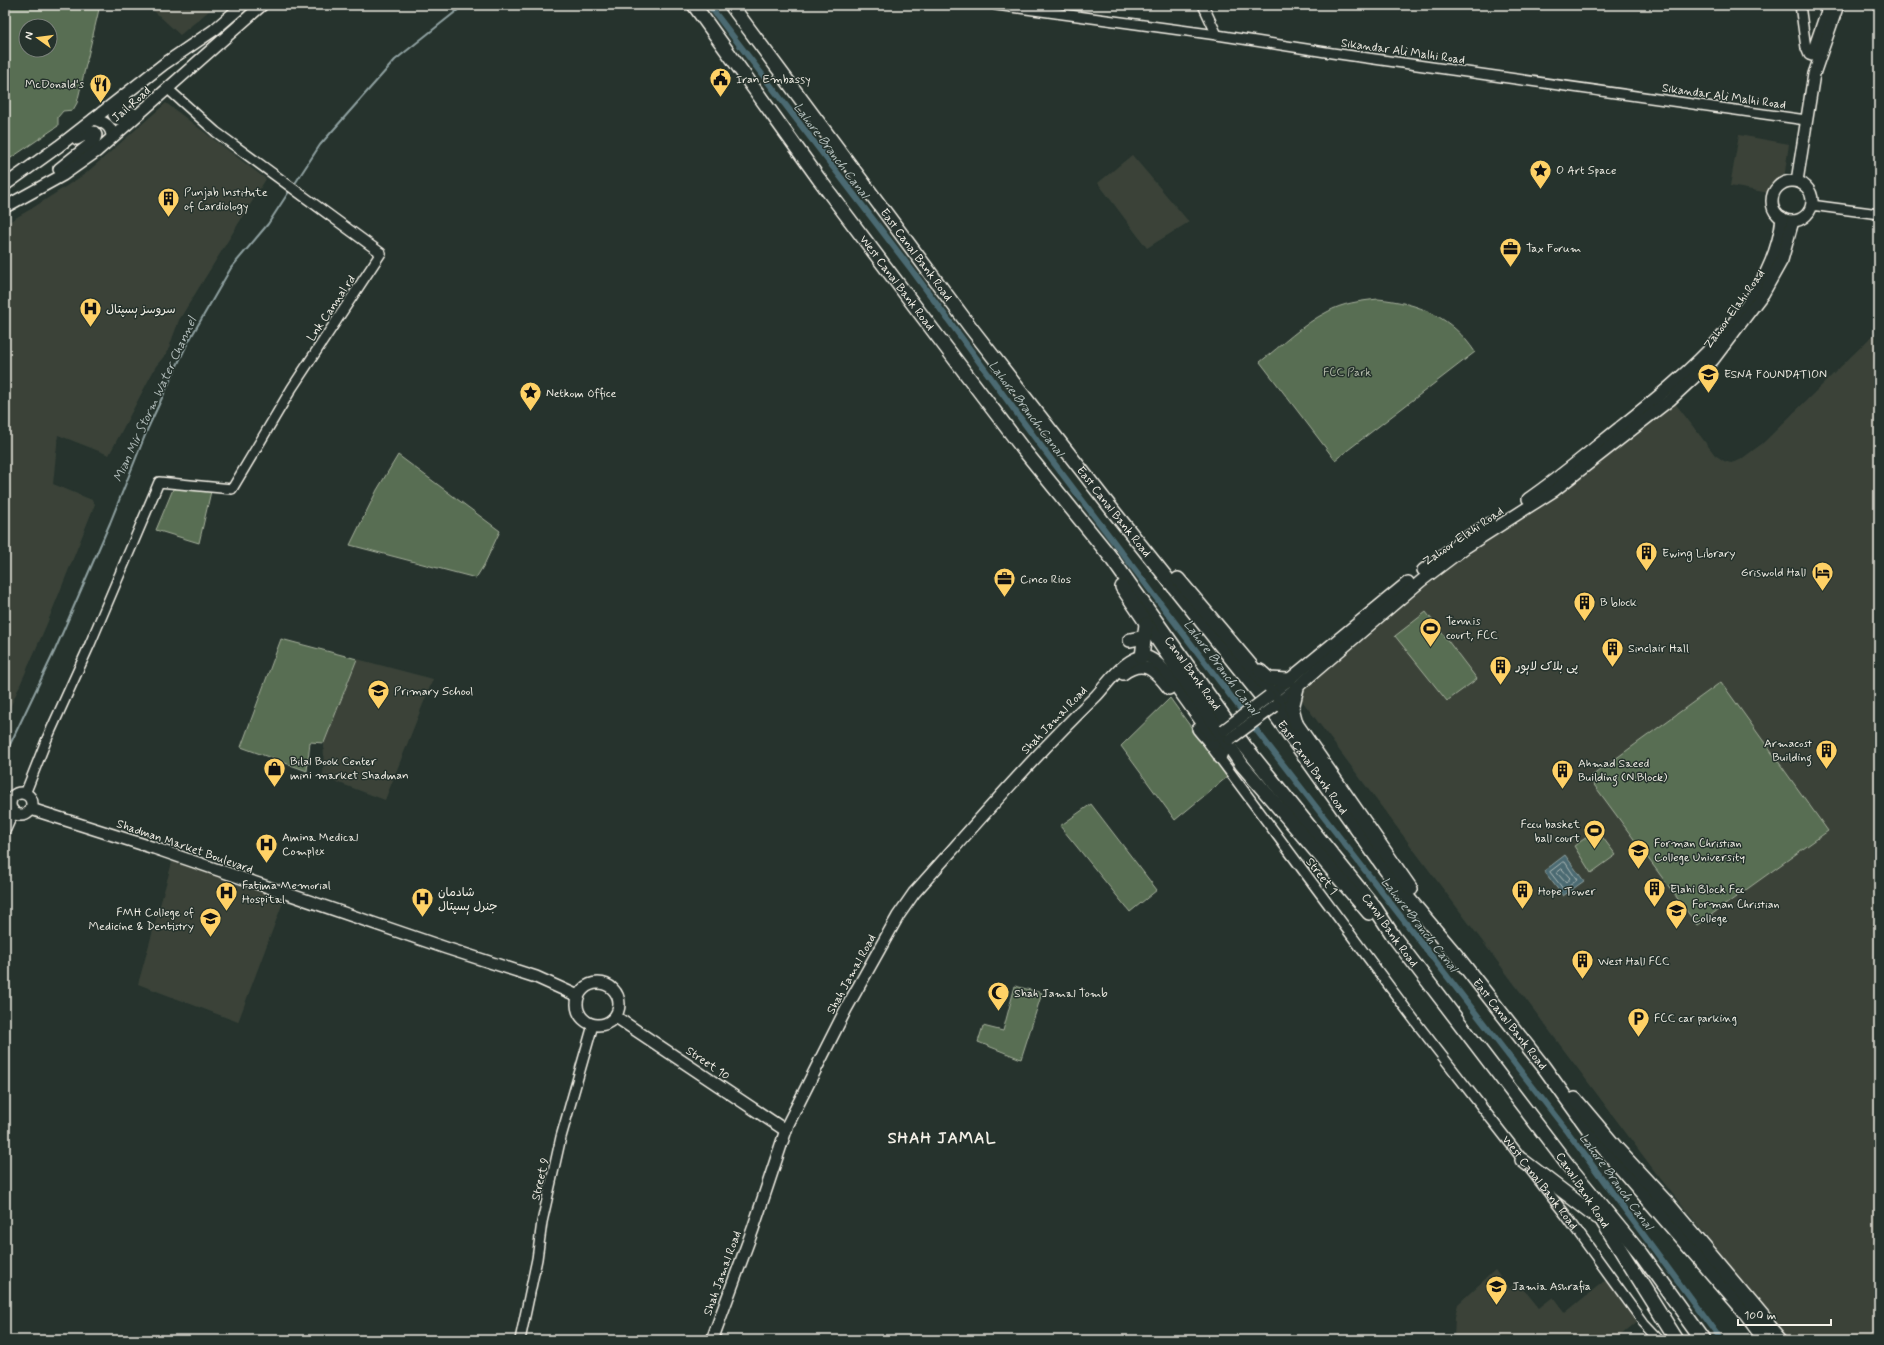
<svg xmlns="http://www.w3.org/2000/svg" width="1884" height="1345" font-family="Mynerve,'Playpen Sans Arabic',sans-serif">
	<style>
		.built { fill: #3a4339 }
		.green { fill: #586e52; stroke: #a6b09d; fill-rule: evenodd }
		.water { fill: #4b6b72; stroke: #8fa1a1 }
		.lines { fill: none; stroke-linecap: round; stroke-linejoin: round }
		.shore { stroke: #b0bbb9; stroke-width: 1 }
		.stream { stroke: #8fa1a1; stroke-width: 2 }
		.canal { stroke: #4b6b72; stroke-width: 6 }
		.minor-casing { stroke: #f4f1e8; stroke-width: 12 }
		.major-casing { stroke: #f4f1e8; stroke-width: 14 }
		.highway-casing { stroke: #f4f1e8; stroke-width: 16 }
		.minor { stroke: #26332d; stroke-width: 9 }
		.major { stroke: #26332d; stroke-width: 11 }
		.highway { stroke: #26332d; stroke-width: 13 }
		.major-bridge-casing { stroke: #f4f1e8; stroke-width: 14; stroke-linecap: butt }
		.major-bridge { stroke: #26332d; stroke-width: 11 }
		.labels { text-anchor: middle; stroke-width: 3; stroke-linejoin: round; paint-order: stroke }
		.street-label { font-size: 12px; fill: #f4f1e8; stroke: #26332d }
		.poi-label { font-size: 12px; fill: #f4f1e8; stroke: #26332d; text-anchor: start }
		.park-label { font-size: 12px; fill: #b6bdac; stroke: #26332d }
		.water-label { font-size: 13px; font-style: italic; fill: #b0bbb9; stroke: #26332d }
		.district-label { font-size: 16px; font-weight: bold; letter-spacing: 1px; fill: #f4f1e8; stroke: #26332d }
	</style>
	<rect width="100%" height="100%" fill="#26332d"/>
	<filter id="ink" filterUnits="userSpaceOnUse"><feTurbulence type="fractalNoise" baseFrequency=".025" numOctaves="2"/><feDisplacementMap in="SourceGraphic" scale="8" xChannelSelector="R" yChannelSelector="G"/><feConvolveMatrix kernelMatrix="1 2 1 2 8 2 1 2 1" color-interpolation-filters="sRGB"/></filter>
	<g filter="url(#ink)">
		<g class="built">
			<path d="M154,5H216L180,35L154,11Z"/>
			<path d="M166,103L266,179L179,320L167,353L156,366L109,455L58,435L53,484L92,500L95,504L46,626L5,719V224L31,209L85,174Z"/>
			<path d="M1739,135L1789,144L1784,179L1769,193L1730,186Z"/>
			<path d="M1132,155L1189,222L1147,248L1098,183Z"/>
			<path d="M1879,331V1340H1782L1725,1260L1656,1173L1294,690L1668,394L1715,455L1724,461L1731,463L1740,460L1763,443L1874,334Z"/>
			<path d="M357,659L433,679L385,800L323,777L324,743Z"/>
			<path d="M173,859L286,894L238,1022L138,984Z"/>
			<path d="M1495,1270L1509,1289L1518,1282L1539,1308L1553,1297L1565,1313L1609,1277L1638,1321L1615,1340H1454L1455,1317L1458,1304Z"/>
		</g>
		<g class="green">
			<path d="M5,5H100L77,103L73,110L63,111L58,117V126L5,162ZM26,26H50V50H26Z"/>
			<path d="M1378,299C1419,303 1452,317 1475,352L1335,460L1260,362C1282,345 1303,324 1327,312C1342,303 1361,301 1378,299Z"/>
			<path d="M398,455L500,531L484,565L476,578L350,545L377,490Z"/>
			<path d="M176,482L212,487L199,543L156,530Z"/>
			<path d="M1426,612L1477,679L1447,701L1395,636Z"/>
			<path d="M281,639L357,659L324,743L310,742L307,771L241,747Z"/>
			<path d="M1721,682L1828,831L1697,925L1589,778Z"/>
			<path d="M1170,698L1227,777L1175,820L1121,746Z"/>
			<path d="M1091,804L1157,890L1130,912L1060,826Z"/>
			<path d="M1597,830L1616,855L1591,873L1574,846Z"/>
			<path d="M1015,986L1042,993L1021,1059L978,1042L983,1026L1003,1031Z"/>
		</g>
		<path class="water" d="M1565,855L1584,881L1563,896L1544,871Z"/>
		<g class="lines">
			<g class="shore">
				<path d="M1563,862H1565L1577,880L1564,890L1550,872Z"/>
				<path d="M1562,869L1570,878L1566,883L1557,873Z"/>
			</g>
			<g class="stream">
				<path d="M294,185L320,145L395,60L464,5"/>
				<path d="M5,755L55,650L110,523L148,428L187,344L231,268L268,224L290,190"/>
			</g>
			<path class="canal" d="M709,5L911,269L1038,442L1261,736L1567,1131L1721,1340"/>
			<defs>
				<g id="minor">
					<path d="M996,5L1217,35L1332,53L1806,120"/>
					<path d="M1203,5L1217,35"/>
					<path d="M1800,5L1806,48L1809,55L1812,56"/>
					<path d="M1811,205L1879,214"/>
					<path id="s1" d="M1207,741L1418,1025L1565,1214L1644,1323L1660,1340"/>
					<path d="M25,794L46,741L90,644L159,482L232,489L292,388L381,253L216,132L168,89"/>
					<path d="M520,1340L537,1259L542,1222L561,1137L593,1025"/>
				</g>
				<g id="major">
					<path d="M1813,52L1829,5"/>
					<path d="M126,102L116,110L114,115L116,118L122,120L132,113"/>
					<path d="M94,119C104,122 112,126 112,137"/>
					<path d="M59,169L94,141L96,135L94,132H90L77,139"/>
					<path d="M1797,181L1814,74L1838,5"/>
					<circle cx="1792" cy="201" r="20"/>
					<path d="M5,185L59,146L164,64L214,30L243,5"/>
					<path d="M5,207L63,175L97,151L262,5"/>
					<path d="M1528,499C1560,477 1589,452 1619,428C1683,377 1773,306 1782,218"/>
					<path d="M1423,570L1461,541L1490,523"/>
					<path d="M1123,674C1145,658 1156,672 1169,689"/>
					<path d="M1269,696L1408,582"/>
					<path d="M1275,706L1421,581L1466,547L1555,490L1670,400L1713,360L1763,294L1782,260L1793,221"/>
					<path d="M1198,729C1208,742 1214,750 1230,739"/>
					<path d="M1220,758L1226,742"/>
					<circle cx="21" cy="804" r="11"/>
					<path d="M31,809L154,848L446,948L536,977L578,996"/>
					<path d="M5,829L13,811"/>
					<circle cx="598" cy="1004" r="21"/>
					<path d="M616,1017L785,1130"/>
					<path d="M712,1340L753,1229L788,1124L846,1009L898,916L914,893C974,826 1032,758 1096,696C1108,683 1121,663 1139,657C1148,654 1158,663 1164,670L1210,734L1215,735L1224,730"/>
				</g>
				<g id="highway">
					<path id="s2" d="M694,5L819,179L932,329L1023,449L1109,555L1244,745L1375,908L1394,937L1567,1164L1641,1254L1703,1340"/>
					<path id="s3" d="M731,5L971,328L1114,512L1269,706L1393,880L1456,955L1543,1066L1594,1137L1739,1305L1765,1340"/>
					<path d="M1178,579L1252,667L1288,717L1297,725L1411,889"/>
					<path d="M1122,587L1242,765L1369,913"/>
					<path d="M1130,640L1145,637"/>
					<path d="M1142,657L1146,624"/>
					<path d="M1260,671L1269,679L1289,680"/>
					<path d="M1296,723L1292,708L1297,688"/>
					<path d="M1575,1099L1618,1150L1668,1204L1782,1340"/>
					<path d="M1522,1160L1597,1217"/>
					<path d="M1591,1203L1677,1340"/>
				</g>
			</defs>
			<use href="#minor" class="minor-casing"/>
			<use href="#major" class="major-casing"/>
			<use href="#highway" class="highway-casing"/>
			<use href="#minor" class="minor"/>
			<use href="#major" class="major"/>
			<use href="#highway" class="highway"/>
			<defs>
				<g id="major-bridge">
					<path d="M1224,730L1269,696"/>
					<path d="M1230,739L1275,706"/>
				</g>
			</defs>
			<use href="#major-bridge" class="major-bridge-casing"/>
			<use href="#major-bridge" class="major-bridge"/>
		</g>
	</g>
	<defs>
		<symbol id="civic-pin" viewBox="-11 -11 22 30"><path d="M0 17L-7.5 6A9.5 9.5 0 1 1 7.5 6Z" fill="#ffd166" stroke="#26332d"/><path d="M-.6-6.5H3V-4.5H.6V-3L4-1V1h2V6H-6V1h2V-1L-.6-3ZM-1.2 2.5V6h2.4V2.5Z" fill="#111"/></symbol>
		<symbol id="restaurant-pin" viewBox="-11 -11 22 30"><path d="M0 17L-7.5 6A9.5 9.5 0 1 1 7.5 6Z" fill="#ffd166" stroke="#26332d"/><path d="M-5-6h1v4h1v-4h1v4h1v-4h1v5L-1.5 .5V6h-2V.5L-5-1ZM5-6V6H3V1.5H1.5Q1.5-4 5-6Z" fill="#111"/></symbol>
		<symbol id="sight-pin" viewBox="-11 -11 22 30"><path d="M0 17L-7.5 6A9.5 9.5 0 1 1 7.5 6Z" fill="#ffd166" stroke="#26332d"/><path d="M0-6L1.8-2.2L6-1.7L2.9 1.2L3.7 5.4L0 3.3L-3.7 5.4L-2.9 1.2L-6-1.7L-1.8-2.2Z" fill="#111"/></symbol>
		<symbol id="building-pin" viewBox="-11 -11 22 30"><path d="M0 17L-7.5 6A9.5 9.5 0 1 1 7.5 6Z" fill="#ffd166" stroke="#26332d"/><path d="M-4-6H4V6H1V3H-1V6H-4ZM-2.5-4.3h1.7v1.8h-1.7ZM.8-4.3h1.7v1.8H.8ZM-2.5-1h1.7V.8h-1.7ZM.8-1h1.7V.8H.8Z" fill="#111"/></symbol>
		<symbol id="office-pin" viewBox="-11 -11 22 30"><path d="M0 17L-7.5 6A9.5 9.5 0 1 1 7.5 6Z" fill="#ffd166" stroke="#26332d"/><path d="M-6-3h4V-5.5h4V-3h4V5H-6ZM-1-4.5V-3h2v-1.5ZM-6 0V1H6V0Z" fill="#111"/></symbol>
		<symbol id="hospital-pin" viewBox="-11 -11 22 30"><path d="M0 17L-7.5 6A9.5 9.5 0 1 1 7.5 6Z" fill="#ffd166" stroke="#26332d"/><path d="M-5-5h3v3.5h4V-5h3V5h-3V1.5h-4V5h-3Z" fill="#111"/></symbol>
		<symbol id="school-pin" viewBox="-11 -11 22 30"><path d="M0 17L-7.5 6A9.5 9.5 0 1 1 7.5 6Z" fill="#ffd166" stroke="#26332d"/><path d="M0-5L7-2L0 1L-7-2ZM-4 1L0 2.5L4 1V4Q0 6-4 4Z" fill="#111"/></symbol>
		<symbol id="hotel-pin" viewBox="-11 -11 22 30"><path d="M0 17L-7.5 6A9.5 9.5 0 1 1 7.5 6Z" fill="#ffd166" stroke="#26332d"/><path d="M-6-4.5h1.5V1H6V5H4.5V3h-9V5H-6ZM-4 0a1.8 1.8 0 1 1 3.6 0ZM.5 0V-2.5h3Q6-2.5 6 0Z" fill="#111"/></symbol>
		<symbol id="stadium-pin" viewBox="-11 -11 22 30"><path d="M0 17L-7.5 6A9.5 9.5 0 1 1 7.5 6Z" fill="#ffd166" stroke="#26332d"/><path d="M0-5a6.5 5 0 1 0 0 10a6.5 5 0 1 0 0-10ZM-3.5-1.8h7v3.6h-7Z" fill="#111"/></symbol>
		<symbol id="shop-pin" viewBox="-11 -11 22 30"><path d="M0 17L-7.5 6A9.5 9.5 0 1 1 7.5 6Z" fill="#ffd166" stroke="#26332d"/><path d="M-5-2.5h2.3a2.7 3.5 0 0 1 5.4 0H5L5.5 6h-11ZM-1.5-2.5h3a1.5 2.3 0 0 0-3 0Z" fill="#111"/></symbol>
		<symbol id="university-pin" viewBox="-11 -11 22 30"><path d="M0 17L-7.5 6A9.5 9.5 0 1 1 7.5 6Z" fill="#ffd166" stroke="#26332d"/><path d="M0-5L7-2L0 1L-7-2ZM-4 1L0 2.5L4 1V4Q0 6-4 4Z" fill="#111"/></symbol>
		<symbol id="mosque-pin" viewBox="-11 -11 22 30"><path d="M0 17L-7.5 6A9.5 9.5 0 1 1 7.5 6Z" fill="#ffd166" stroke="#26332d"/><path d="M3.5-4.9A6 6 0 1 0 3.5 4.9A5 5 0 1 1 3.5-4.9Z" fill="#111"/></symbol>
		<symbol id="parking-pin" viewBox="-11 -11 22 30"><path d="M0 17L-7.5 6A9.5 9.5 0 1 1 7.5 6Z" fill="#ffd166" stroke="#26332d"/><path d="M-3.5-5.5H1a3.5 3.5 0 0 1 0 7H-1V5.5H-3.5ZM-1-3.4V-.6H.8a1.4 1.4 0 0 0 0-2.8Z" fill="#111"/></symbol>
	</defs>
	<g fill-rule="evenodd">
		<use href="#civic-pin" x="708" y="66" width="25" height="34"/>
		<use href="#restaurant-pin" x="88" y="72" width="25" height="34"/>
		<use href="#sight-pin" x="1528" y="158" width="25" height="34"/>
		<use href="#building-pin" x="156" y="186" width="25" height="34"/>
		<use href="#office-pin" x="1498" y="236" width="25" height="34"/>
		<use href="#hospital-pin" x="78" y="296" width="25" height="34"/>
		<use href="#school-pin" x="1696" y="362" width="25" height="34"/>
		<use href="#sight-pin" x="518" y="380" width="25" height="34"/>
		<use href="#building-pin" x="1634" y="540" width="25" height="34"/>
		<use href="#hotel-pin" x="1810" y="560" width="25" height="34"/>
		<use href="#office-pin" x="992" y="566" width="25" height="34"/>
		<use href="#building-pin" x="1572" y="590" width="25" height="34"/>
		<use href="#stadium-pin" x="1418" y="616" width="25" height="34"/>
		<use href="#building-pin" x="1600" y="636" width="25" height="34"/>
		<use href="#building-pin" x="1488" y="654" width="25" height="34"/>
		<use href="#school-pin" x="366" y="678" width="25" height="34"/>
		<use href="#building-pin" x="1814" y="738" width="25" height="34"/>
		<use href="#shop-pin" x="262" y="756" width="25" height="34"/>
		<use href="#building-pin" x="1550" y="758" width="25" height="34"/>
		<use href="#stadium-pin" x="1582" y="818" width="25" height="34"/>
		<use href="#hospital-pin" x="254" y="832" width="25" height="34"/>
		<use href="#university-pin" x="1626" y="838" width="25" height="34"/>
		<use href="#building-pin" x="1642" y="876" width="25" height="34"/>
		<use href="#building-pin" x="1510" y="878" width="25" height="34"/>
		<use href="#hospital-pin" x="214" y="880" width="25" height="34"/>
		<use href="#hospital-pin" x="410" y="886" width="25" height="34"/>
		<use href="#university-pin" x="1664" y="898" width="25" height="34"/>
		<use href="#university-pin" x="198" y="906" width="25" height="34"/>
		<use href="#building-pin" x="1570" y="948" width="25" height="34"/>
		<use href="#mosque-pin" x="986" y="980" width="25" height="34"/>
		<use href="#parking-pin" x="1626" y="1006" width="25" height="34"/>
		<use href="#university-pin" x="1484" y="1274" width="25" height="34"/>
	</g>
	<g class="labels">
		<g class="street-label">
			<text transform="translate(1403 51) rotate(8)" y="4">Sikandar Ali Malhi Road</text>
			<text transform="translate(1724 96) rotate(8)" y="4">Sikandar Ali Malhi Road</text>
			<text transform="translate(131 104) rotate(-41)" y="4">Jail Road</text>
			<text dy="4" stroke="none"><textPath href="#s3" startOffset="311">East Canal Bank Road</textPath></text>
			<text dy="4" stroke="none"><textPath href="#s2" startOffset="344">West Canal Bank Road</textPath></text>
			<text transform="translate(331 308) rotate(-56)" y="4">Lnk Cannal rd</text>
			<text transform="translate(1734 309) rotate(-54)" y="4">Zahoor Elahi Road</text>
			<text dy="4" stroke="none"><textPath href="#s3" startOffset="635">East Canal Bank Road</textPath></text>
			<text transform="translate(1463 536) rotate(-34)" y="4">Zahoor Elahi Road</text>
			<text dy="4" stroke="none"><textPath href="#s2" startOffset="834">Canal Bank Road</textPath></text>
			<text transform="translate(1054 720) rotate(-46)" y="4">Shah Jamal Road</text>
			<text dy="4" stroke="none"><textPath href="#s3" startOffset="959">East Canal Bank Road</textPath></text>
			<text transform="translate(185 846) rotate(19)" y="4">Shadman Market Boulevard</text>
			<text transform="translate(1322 876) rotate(52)" y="4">Street 1</text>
			<text dy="4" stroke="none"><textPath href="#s2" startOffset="1158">Canal Bank Road</textPath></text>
			<text transform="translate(851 974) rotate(-61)" y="4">Shah Jamal Road</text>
			<text dy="4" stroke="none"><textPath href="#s3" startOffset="1283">East Canal Bank Road</textPath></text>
			<text transform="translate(708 1063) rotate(34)" y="4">Street 10</text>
			<text transform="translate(540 1179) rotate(-77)" y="4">Street 9</text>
			<text dy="4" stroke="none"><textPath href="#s1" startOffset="553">West Canal Bank Road</textPath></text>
			<text transform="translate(1583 1190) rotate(57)" y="4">Canal Bank Road</text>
			<text transform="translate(722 1273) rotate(-70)" y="4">Shah Jamal Road</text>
		</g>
		<g class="poi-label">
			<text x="736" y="83">Iran Embassy</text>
			<text x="84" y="88" text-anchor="end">McDonald's</text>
			<text x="1556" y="174">O Art Space</text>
			<text x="184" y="196">Punjab Institute<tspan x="184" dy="14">of Cardiology</tspan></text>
			<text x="1526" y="252">Tax Forum</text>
			<text x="106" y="313">سروسز ہسپتال</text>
			<text x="1724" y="378">ESNA FOUNDATION</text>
			<text x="546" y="397">Netkom Office</text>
			<text x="1662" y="557">Ewing Library</text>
			<text x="1806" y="576" text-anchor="end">Griswold Hall</text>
			<text x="1020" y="583">Cinco Rios</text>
			<text x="1600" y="606">B block</text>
			<text x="1446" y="625">Tennis<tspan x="1446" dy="14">court, FCC</tspan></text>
			<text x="1628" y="652">Sinclair Hall</text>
			<text x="1516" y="670">پی بلاک لاہور</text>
			<text x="394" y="695">Primary School</text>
			<text x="1812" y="747" text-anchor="end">Armacost<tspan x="1812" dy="14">Building</tspan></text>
			<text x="290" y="765">Bilal Book Center<tspan x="290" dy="14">mini market Shadman</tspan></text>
			<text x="1578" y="767">Ahmad Saeed<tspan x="1578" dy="14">Building (N.Block)</tspan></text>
			<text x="1580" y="828" text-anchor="end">Fccu basket<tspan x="1580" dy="14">ball court</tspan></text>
			<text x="282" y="841">Amina Medical<tspan x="282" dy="14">Complex</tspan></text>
			<text x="1654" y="847">Forman Christian<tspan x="1654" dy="14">College University</tspan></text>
			<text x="242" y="889">Fatima Memorial<tspan x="242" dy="14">Hospital</tspan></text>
			<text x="1670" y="893">Elahi Block Fcc</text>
			<text x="1538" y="895">Hope Tower</text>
			<text x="438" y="896">شادمان<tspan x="438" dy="14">جنرل ہسپتال</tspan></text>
			<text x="1692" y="908">Forman Christian<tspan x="1692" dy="14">College</tspan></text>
			<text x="194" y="916" text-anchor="end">FMH College of<tspan x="194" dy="14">Medicine &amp; Dentistry</tspan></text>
			<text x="1598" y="965">West Hall FCC</text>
			<text x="1014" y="997">Shah Jamal Tomb</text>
			<text x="1654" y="1022">FCC car parking</text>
			<text x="1512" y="1290">Jamia Ashrafia</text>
		</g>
		<g class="park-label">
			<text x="1347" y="376">FCC Park</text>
		</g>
		<g class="water-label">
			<text transform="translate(832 150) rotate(53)" y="5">Lahore Branch Canal</text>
			<text transform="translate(154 399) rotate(-65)" y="5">Mian Mir Storm Water Channel</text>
			<text transform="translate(1027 408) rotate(53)" y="5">Lahore Branch Canal</text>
			<text transform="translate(1222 667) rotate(53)" y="5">Lahore Branch Canal</text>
			<text transform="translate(1420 924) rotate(52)" y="5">Lahore Branch Canal</text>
			<text transform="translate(1617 1181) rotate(54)" y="5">Lahore Branch Canal</text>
		</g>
		<g class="district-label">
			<text x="942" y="1143">SHAH JAMAL</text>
		</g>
	</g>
	<rect width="1884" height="1345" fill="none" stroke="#26332d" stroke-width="20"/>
	<rect x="10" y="10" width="1864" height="1325" fill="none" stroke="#f4f1e8" stroke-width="1.5" filter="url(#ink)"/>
	<g transform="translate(38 38) rotate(284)"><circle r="19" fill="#26332d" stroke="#787f78"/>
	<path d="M0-3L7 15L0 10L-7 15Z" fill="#ffd166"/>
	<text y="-6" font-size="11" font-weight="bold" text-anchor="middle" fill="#f4f1e8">N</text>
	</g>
	<path d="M1738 1319v6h93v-6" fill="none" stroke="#f4f1e8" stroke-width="2"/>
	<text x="1744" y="1319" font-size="12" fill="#f4f1e8" stroke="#26332d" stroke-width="3" paint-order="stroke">100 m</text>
</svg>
